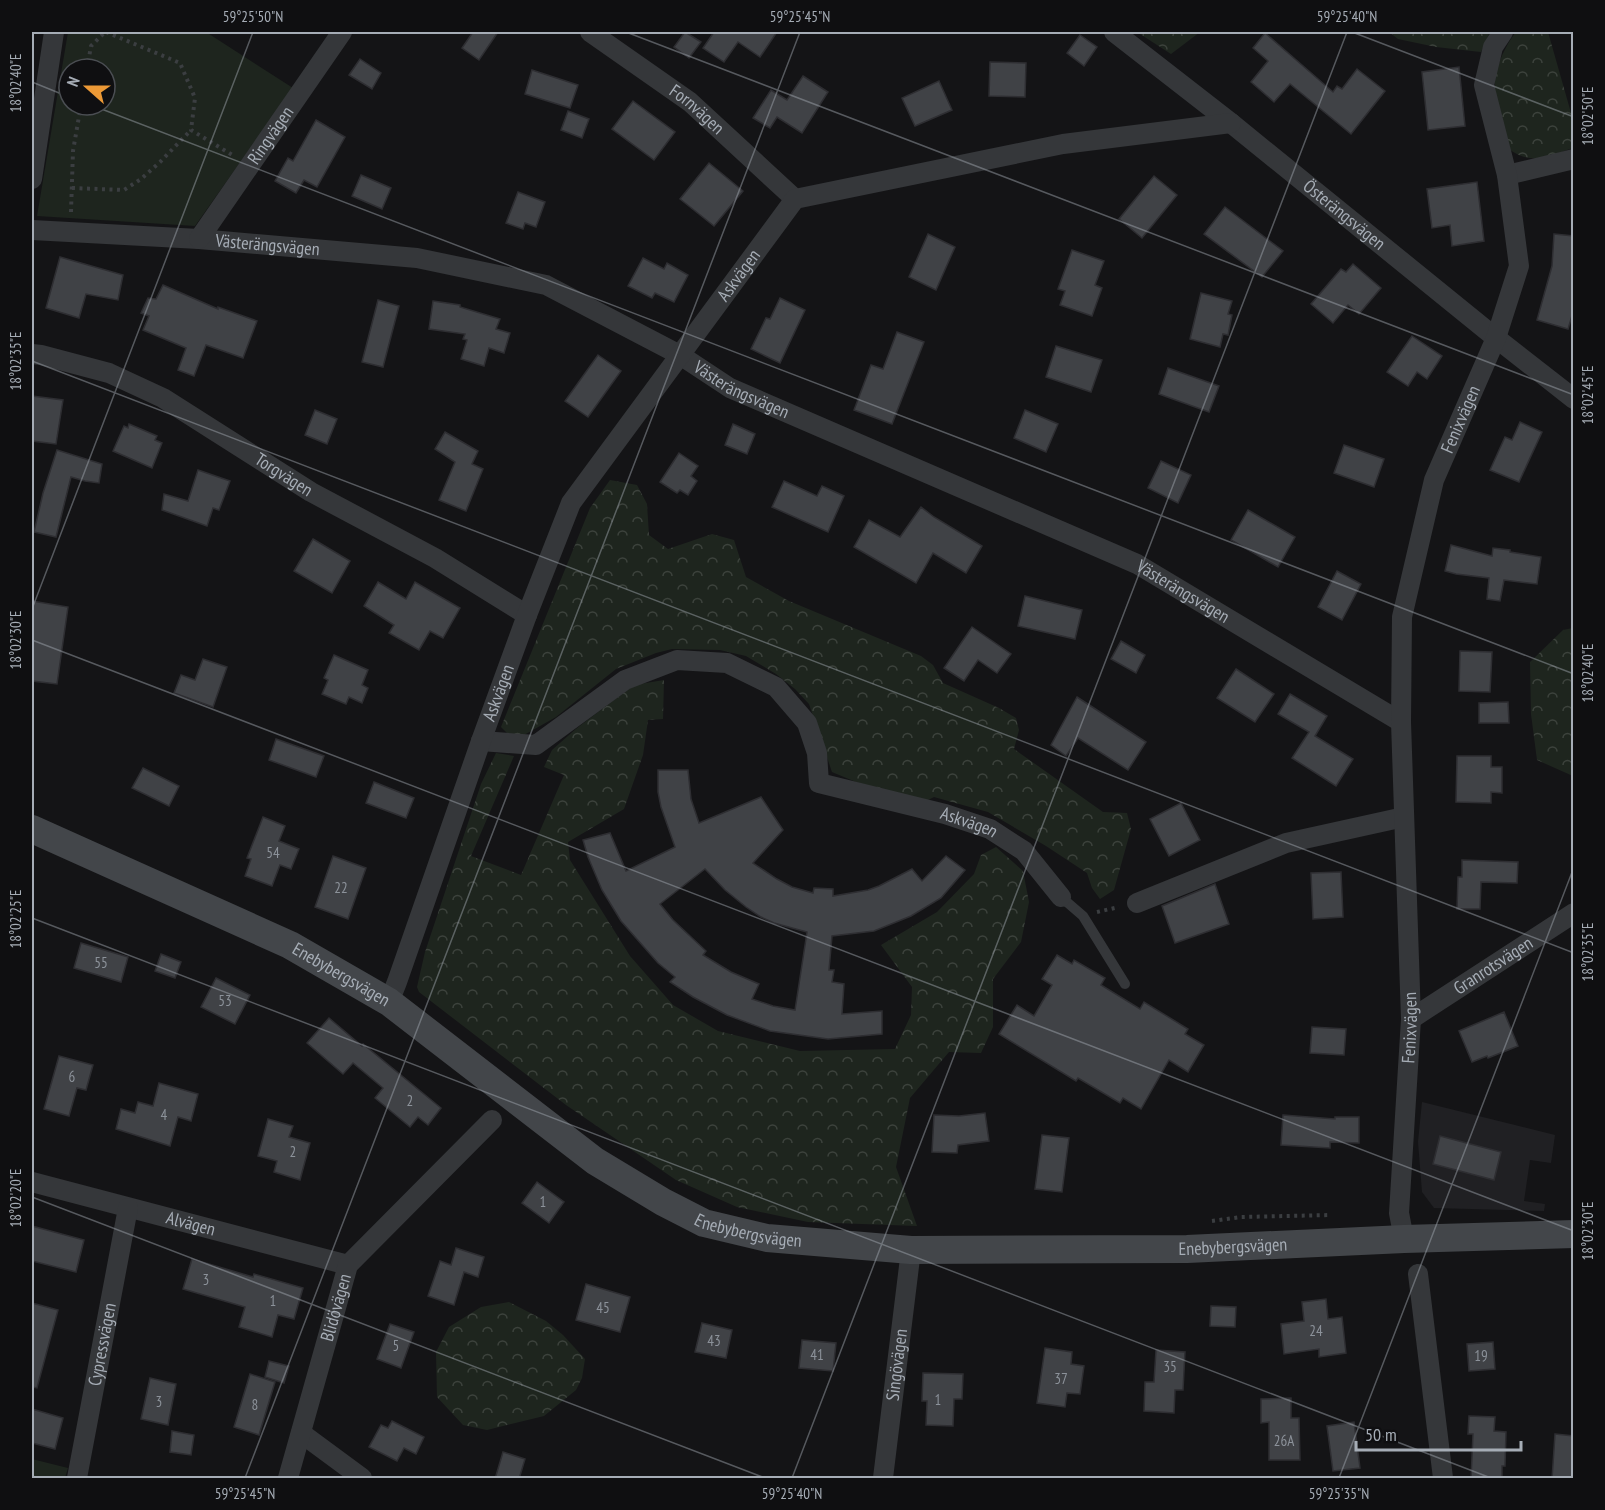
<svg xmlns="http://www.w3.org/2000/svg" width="1605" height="1510" font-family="'PT Sans Narrow',sans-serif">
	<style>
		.built { fill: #202023 }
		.forest { fill: url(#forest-crowns) }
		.park { fill: #1e251e; fill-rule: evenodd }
		.building { fill: #404246; stroke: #2e2e32; stroke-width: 1.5; fill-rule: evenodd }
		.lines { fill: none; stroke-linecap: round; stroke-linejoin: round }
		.path { stroke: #3b3e41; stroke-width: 4; stroke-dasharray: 3 4.5; stroke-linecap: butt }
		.lane { stroke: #35373a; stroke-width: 10 }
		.street { stroke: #35373a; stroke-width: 20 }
		.secondary { stroke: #43464a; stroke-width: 28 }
		.ticks { fill: none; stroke: #a6adb6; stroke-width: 1.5; stroke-opacity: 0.45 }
		.labels { text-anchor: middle; stroke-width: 5; stroke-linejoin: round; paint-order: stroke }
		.number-label { font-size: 15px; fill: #8c929a }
		.street-label { font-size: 18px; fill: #a6adb6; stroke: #0f0f11 }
		.neatline { fill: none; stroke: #a6adb6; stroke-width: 2 }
		.ticks-label { font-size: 15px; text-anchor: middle; fill: #a6adb6 }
	</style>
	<defs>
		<pattern id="forest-crowns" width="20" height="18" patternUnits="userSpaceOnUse" patternTransform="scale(1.5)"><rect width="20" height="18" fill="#1e251e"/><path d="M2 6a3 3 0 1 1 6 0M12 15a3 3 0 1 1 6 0" fill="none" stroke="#3c423c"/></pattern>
	</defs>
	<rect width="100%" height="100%" fill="#141416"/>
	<path class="built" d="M1422,1102L1555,1135L1551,1163L1530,1160L1524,1201L1545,1204L1544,1211L1434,1208L1422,1192L1418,1142Z"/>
	<g class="forest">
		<path d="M1137,32H1200L1171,54Z"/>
		<path d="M1389,32H1490L1481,52L1436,47L1398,39Z"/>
		<path d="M1516,32H1548L1573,120V148C1549,156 1534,166 1510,150C1505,131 1493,99 1495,80C1497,63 1506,45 1516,32Z"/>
		<path d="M610,480L637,485L647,504L649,535L668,549L712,534L734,540L746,577L789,601L921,656L933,665L943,683L999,708L1016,718L1019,730L1014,749L1103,812L1127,813L1131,829L1114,890L1100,899L1092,888L1087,873L1046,846L988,812L934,797L924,802L868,787L832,772L809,704L795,689L776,674L746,656L720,650L672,649L656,653L616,669L556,717L524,735H509L501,727L590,508Z"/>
		<path d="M1573,628L1574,629L1573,776L1537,760L1531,714L1530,662L1563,630Z"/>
		<path d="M664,680L663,719L648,720L643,755L624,809L568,842L570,860L630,956L673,1005L718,1031L800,1051L895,1049L911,1015L912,987L881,945L937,912L974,874L981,855L996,847L1023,871L1029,902L1021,942L993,979V1027L981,1053L949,1052L910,1098L896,1167L917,1226L808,1222L737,1207L676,1180L566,1105L419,992L417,987L425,952L481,784L496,753L514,756L471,856L521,875L564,775L544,767L552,750L577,728L634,685Z"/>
		<path d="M509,1302L546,1321L563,1335L585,1359L582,1378L576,1390L544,1416L487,1430L463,1425L437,1397L436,1352L449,1327L481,1307Z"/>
	</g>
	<g class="park">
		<path d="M68,32H206L293,88L195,226L37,216ZM69,69H105V105H69Z"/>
		<path d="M32,1459L68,1468L65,1478H32Z"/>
	</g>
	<g class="building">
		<path d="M473,32H498L479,60L462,48Z"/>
		<path d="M685,32L701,42L689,58L674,47Z"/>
		<path d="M714,32H777L760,57L738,42L724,62L703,48Z"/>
		<path d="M1265,33L1333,92L1337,86L1342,89L1357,69L1385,91L1351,134L1290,84L1274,102L1251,82L1268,61L1253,48Z"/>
		<path d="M1080,35L1097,47L1084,66L1067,53Z"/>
		<path d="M360,59L381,73L372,89L349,75Z"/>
		<path d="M990,62L1026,63L1025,97L989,96Z"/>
		<path d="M1459,67L1465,126L1428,130L1422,72Z"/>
		<path d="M532,70L578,85L570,108L525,94Z"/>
		<path d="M803,76L828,92L802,133L777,117L770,128L753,118L771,90L787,100Z"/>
		<path d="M939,81L952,110L915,126L902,98Z"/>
		<path d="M633,101L675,132L654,160L612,129Z"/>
		<path d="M568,111L589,119L582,138L561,130Z"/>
		<path d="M316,120L345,137L317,187L304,180L296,193L275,181L288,158L293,161Z"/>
		<path d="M709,163L743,191L714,226L680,199Z"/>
		<path d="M361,175L391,188L382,209L352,196Z"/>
		<path d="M1154,176L1177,195L1142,238L1119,219Z"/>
		<path d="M1477,182L1484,241L1452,246L1450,225L1432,228L1427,189Z"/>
		<path d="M518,192L545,202L536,227L525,223L523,229L506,223Z"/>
		<path d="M1225,207L1283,251L1262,277L1204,234Z"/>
		<path d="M928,234L955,247L936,290L909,277Z"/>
		<path d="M1554,234L1574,236V309L1568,329L1537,320L1552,266Z"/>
		<path d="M1072,250L1104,261L1095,285L1102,288L1092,316L1060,305L1065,291L1058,289Z"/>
		<path d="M60,257L123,275L118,300L86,294L79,318L46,308Z"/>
		<path d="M643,258L664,269L667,263L688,275L674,302L655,293L652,298L628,286Z"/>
		<path d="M1353,264L1381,288L1359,314L1348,305L1333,323L1311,304L1341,269L1346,272Z"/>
		<path d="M163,285L218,309V307L257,321L243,358L206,345L194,376L178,370L186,348L143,330L149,316L141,313L148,298L156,299Z"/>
		<path d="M1201,293L1232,301L1228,314L1232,315L1228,335L1223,334L1220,347L1190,339Z"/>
		<path d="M780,298L805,310L780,363L751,349L766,318L770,319Z"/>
		<path d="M378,300L399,306L383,367L362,362Z"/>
		<path d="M433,301L460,305V307L500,319L496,329L510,333L504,353L489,348L484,366L461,359L467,340L463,339L465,334L429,329Z"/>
		<path d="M897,332L924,342L892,424L854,410L871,365L883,369Z"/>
		<path d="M1412,336L1442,356L1427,379L1417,372L1408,386L1387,372Z"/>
		<path d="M1056,346L1102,360L1091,392L1046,377Z"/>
		<path d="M598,355L621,371L588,417L565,401Z"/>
		<path d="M1168,368L1219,386L1209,412L1159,394Z"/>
		<path d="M32,396L63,400L56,444L32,441Z"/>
		<path d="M315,410L337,419L327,444L305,435Z"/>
		<path d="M1025,410L1058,424L1046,452L1014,438Z"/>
		<path d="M1520,422L1542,432L1519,482L1490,470L1505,437L1512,440Z"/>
		<path d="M129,424L157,436L155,440L162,443L152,468L113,451L124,426L128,428Z"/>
		<path d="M733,424L755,434L747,454L725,445Z"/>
		<path d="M445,432L478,451L472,464L483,469L466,511L439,500L455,462L435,449Z"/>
		<path d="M1344,445L1384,459L1374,487L1334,473Z"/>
		<path d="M57,450L102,464L99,483L85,481L71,477L56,537L34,532L43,493Z"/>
		<path d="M679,453L698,466L691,476L697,481L688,495L680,490L677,493L660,482Z"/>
		<path d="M1161,461L1191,475L1178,503L1148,488Z"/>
		<path d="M198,470L230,481L219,510L213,508L207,526L162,510L164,494L188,501Z"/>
		<path d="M784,481L817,496L822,486L844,496L828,532L772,507Z"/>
		<path d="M921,507L934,517L982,546L966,573L933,553L916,583L854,547L869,520L900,537Z"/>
		<path d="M1248,510L1295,537L1278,567L1231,540Z"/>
		<path d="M313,539L350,561L332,593L294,571Z"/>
		<path d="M1451,545L1492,556L1493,548L1510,550V552L1541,557L1537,584L1504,580L1500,601L1487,599L1489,578L1456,574L1445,571Z"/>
		<path d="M1337,571L1361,584L1342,620L1318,607Z"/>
		<path d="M378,582L406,599L415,582L460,608L443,638L430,631L419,650L389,633L394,625L364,606Z"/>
		<path d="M1025,596L1082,610L1075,639L1018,626Z"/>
		<path d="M32,601L68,607L57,684L32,681Z"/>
		<path d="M972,627L1011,654L997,673L978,660L964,681L944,668Z"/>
		<path d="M1121,641L1145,655L1136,673L1111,659Z"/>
		<path d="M1460,651L1492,652L1490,692L1459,691Z"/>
		<path d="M334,655L368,670L362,685L368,688L362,703L349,697L346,704L322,694L328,680L324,678Z"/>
		<path d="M203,659L227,667L213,707L174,693L181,675L195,680Z"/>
		<path d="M1236,669L1274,694L1255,722L1217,698Z"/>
		<path d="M1290,694L1327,716L1315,736L1353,759L1336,786L1292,758L1309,732L1278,714Z"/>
		<path d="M1077,697L1146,742L1128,770L1078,738L1066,756L1051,745Z"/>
		<path d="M1508,702L1509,723H1479V703Z"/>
		<path d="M276,739L324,756L316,777L269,760Z"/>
		<path d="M1457,756H1491V767H1502V793L1491,792V803L1456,802Z"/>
		<path d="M143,768L179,786L169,806L132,788Z"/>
		<path d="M658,770H688L691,799L699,823L761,797L783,830L753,863L777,879L792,887L813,893L814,888L833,889V896L868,890L879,886L912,869L922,881L946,856L965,870L941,898L911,916L874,931L832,936L829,970H834L832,982L844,984L842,1014L882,1011V1034L828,1039L770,1031L727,1015L693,997L670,982L675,977L658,963L621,921L602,890L588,857L583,840L610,833L626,871L675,847L661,807L658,792ZM705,869L725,890L746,907L761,917L774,923L807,932L795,1010L773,1006L752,999L759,984L731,972L703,955L706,951L673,920L660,904Z"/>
		<path d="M374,782L414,798L406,818L366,803Z"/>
		<path d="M1181,803L1200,840L1169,856L1150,819Z"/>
		<path d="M263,817L285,826L279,841L299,849L291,869L280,865L272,886L245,876L251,859L247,858Z"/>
		<path d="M333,856L366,868L348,919L315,907Z"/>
		<path d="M1462,860L1518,862L1517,883L1481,882L1480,909H1457L1458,877H1462Z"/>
		<path d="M1341,872L1343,917L1313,919L1311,873Z"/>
		<path d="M1215,884L1229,924L1175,943L1162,906Z"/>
		<path d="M81,943L128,957L121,982L74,968Z"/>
		<path d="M161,954L181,962L175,978L155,971Z"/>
		<path d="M1057,955L1072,964L1074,960L1105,978L1101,985L1140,1009L1144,1002L1188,1029L1185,1034L1204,1045L1188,1072L1169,1060L1141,1109L1123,1098L1120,1103L1078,1078L1076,1081L999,1034L1017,1005L1034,1016L1052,985L1042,979Z"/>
		<path d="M216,978L250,995L235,1024L201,1007Z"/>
		<path d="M1504,1012L1518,1046L1488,1058L1487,1056L1472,1062L1459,1031Z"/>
		<path d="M329,1018L362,1046L363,1044L441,1108L428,1125L418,1117L410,1127L375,1098L383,1088L353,1063L343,1074L307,1043Z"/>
		<path d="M1312,1027L1346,1029L1344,1055L1310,1053Z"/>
		<path d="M59,1056L93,1065L86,1090L77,1088L69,1116L44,1109Z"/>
		<path d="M159,1083L198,1094L191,1121L178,1117L170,1146L116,1129L121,1109L135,1113L138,1102L153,1106Z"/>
		<path d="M985,1113L989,1141L958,1145L957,1153L932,1152L934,1115L959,1116Z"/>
		<path d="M1283,1115L1335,1119V1117H1359V1143L1330,1142V1148L1281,1145Z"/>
		<path d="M268,1119L293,1126L289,1137L310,1143L300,1180L274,1172L277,1161L258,1156Z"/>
		<path d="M1042,1135L1069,1138L1062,1192L1035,1189Z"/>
		<path d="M1440,1136L1501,1152L1494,1180L1433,1164Z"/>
		<path d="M537,1182L564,1202L549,1223L522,1203Z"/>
		<path d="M32,1226L84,1240L76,1272L32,1261Z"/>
		<path d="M456,1248L484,1257L478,1277L464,1272L454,1305L428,1296L440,1261L451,1265Z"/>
		<path d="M192,1259L253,1277L254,1274L303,1288L294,1319L278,1315L272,1337L239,1327L245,1307L183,1289Z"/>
		<path d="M586,1284L630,1297L620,1332L576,1320Z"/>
		<path d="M1326,1299L1328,1319L1342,1317L1346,1353L1319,1357V1349L1284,1354L1281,1324L1304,1321L1302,1302Z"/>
		<path d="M32,1303L58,1310L37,1388L32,1387Z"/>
		<path d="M1211,1306L1236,1307L1235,1327L1210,1326Z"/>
		<path d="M702,1323L732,1330L726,1358L695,1352Z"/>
		<path d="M390,1324L414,1332L401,1368L377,1359Z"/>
		<path d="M802,1340L836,1343L833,1371L799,1368Z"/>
		<path d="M1493,1342L1495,1369L1469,1371L1467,1344Z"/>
		<path d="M1045,1348L1072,1352L1071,1364L1084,1366L1080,1394L1067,1393L1065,1407L1037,1403Z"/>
		<path d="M1156,1350L1185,1352L1183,1390H1175L1174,1413L1144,1411L1145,1382H1154Z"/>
		<path d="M269,1361L289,1366L284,1383L265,1377Z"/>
		<path d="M923,1373L963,1374L962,1399H954L953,1426L926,1425L927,1401H922Z"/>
		<path d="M250,1374L275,1382L259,1435L234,1427Z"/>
		<path d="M150,1378L176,1384L168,1425L141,1419Z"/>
		<path d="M1291,1398V1418H1299L1300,1460H1269V1422L1261,1423V1399Z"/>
		<path d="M32,1409L63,1418L55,1449L32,1443Z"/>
		<path d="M1469,1416L1495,1417L1494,1431L1506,1432L1505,1466H1502V1479H1471L1473,1434H1468Z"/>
		<path d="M392,1421L424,1437L416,1454L404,1448L397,1461L369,1447L381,1425L388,1428Z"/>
		<path d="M1354,1422L1360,1468L1333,1471L1327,1426Z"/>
		<path d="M172,1431L194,1435L191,1455L170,1452Z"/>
		<path d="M1555,1434L1574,1436V1479H1552Z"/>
		<path d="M503,1452L525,1459L519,1479H495Z"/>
	</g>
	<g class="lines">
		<g class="path">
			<path d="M106,32L180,63L195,98L191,130L234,156"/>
			<path d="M87,69L91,46L105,32"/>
			<path d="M72,188L124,190L141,179L160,162L191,130"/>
			<path d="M71,212L73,151L81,105"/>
			<path d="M1097,912L1119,907"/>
			<path d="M1212,1221L1241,1217L1330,1215"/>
		</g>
		<path class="lane" d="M1061,897L1083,916L1125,984"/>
		<g class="street">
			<path id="s1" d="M590,32L690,102L795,199"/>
			<path id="s2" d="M1114,32L1231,123L1496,338L1574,399"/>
			<path d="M1507,175L1574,159"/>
			<path d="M32,179L54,32"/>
			<path id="s3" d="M32,230L199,239L417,258L546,285L680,355L730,388L1137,564L1401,722"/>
			<path id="s4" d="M199,239L342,32"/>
			<path id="s5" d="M32,354L41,355L109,373L163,398L311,492L435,558L527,615"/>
			<path id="s6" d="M481,741L536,745L625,680L677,660L727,663L776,687L807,723L817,753L819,783L945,814L990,829L1024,851L1061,897"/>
			<path d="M1137,903L1286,843L1404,817"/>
			<path id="s7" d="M389,1002L397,982L481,741L527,615L571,503L795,199L1063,144L1231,123"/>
			<path id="s8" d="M1411,1019L1574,913"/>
			<path id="s9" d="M32,1182L348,1265"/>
			<path id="s10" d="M1404,1239L1399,1213L1411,1019L1401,722L1402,617L1434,480L1496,338L1519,266L1507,175L1484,85L1493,47L1503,32"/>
			<path d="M1418,1274L1443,1478"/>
			<path d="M301,1433L362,1478"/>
			<path id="s11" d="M77,1478L128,1208"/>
			<path id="s12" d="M288,1478L348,1265L492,1120"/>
			<path id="s13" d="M883,1478L911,1250"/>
		</g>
		<path class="secondary" id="s14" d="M32,829L290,945L389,1002L595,1161L663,1202L704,1223L767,1238L911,1250L1187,1249L1404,1239L1574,1234"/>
	</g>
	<path class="ticks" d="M626,32L1574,395M1352,32L1574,117M32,82L69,97M91,105L1574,674M32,361L1574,953M32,609L253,32M32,640L1574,1231M32,918L1491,1478M32,1197L765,1478M32,1476L39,1478M245,1478L800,32M792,1478L1347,32M1339,1478L1574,867"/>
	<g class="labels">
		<g class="number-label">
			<text x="273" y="858">54</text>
			<text x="341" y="893">22</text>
			<text x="101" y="968">55</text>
			<text x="225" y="1006">53</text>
			<text x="72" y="1082">6</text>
			<text x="410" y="1106">2</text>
			<text x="164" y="1120">4</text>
			<text x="293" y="1157">2</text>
			<text x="543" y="1207">1</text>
			<text x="206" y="1285">3</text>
			<text x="273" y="1306">1</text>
			<text x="603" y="1313">45</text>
			<text x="1316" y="1336">24</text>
			<text x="714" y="1346">43</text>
			<text x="396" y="1351">5</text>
			<text x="817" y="1360">41</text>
			<text x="1481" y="1361">19</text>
			<text x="1170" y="1372">35</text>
			<text x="1061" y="1384">37</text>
			<text x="938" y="1405">1</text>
			<text x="159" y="1407">3</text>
			<text x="255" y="1410">8</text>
			<text x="1284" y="1446">26A</text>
		</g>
		<g class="street-label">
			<text dy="6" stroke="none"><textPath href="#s1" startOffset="132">Fornvägen</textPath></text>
			<text dy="6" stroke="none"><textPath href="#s4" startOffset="126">Ringvägen</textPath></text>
			<text dy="6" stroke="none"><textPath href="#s2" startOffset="294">Österängsvägen</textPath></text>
			<text dy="6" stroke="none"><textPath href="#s3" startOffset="236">Västerängsvägen</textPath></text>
			<text dy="6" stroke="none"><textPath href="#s7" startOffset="814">Askvägen</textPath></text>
			<text dy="6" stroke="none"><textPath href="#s3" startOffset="740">Västerängsvägen</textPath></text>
			<text dy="6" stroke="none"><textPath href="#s10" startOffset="830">Fenixvägen</textPath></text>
			<text dy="6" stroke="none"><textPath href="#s5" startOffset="282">Torgvägen</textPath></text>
			<text dy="6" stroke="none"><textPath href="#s3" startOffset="1226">Västerängsvägen</textPath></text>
			<text dy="6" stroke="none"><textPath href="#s7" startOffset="328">Askvägen</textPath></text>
			<text dy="6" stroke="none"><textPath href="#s6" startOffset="590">Askvägen</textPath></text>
			<text dy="6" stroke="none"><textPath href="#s8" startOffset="98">Granrotsvägen</textPath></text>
			<text dy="6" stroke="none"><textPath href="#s14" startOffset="342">Enebybergsvägen</textPath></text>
			<text dy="6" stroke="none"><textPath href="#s10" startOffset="212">Fenixvägen</textPath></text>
			<text dy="6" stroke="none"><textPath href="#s9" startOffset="164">Alvägen</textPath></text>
			<text dy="6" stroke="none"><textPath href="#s14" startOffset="828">Enebybergsvägen</textPath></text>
			<text dy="6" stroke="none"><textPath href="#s14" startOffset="1314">Enebybergsvägen</textPath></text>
			<text dy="6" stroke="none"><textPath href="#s12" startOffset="177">Blidövägen</textPath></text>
			<text dy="6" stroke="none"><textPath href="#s11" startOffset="136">Cypressvägen</textPath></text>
			<text dy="6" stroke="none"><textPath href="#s13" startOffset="114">Singövägen</textPath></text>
		</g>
	</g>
	<rect width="1605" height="1510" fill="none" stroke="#0f0f11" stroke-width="66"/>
	<g transform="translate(87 87) rotate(291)"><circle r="28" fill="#0f0f11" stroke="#4b4e53" stroke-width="1.5"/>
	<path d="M0-4.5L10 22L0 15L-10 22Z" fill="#ec9936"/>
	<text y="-9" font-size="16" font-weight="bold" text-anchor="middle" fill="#a6adb6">N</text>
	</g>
	<path d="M1356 1441v9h165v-9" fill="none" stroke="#a6adb6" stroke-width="3"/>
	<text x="1365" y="1441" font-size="18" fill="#a6adb6" stroke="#0f0f11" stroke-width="4.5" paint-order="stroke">50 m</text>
	<rect x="33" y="33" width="1539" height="1444" class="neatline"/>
	<g class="ticks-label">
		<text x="253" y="22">59°25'50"N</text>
		<text x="800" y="22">59°25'45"N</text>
		<text x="1347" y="22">59°25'40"N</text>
		<text transform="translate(16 83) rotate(-90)" y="5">18°02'40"E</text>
		<text transform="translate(1588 116) rotate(-90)" y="5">18°02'50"E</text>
		<text transform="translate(16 361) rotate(-90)" y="5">18°02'35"E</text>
		<text transform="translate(1588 395) rotate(-90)" y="5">18°02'45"E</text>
		<text transform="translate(16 640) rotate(-90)" y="5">18°02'30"E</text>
		<text transform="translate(1588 673) rotate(-90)" y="5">18°02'40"E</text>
		<text transform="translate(16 919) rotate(-90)" y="5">18°02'25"E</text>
		<text transform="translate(1588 952) rotate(-90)" y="5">18°02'35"E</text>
		<text transform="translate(16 1198) rotate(-90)" y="5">18°02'20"E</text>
		<text transform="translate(1588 1231) rotate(-90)" y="5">18°02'30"E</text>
		<text x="245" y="1499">59°25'45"N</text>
		<text x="792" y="1499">59°25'40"N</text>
		<text x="1339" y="1499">59°25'35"N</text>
	</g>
</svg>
